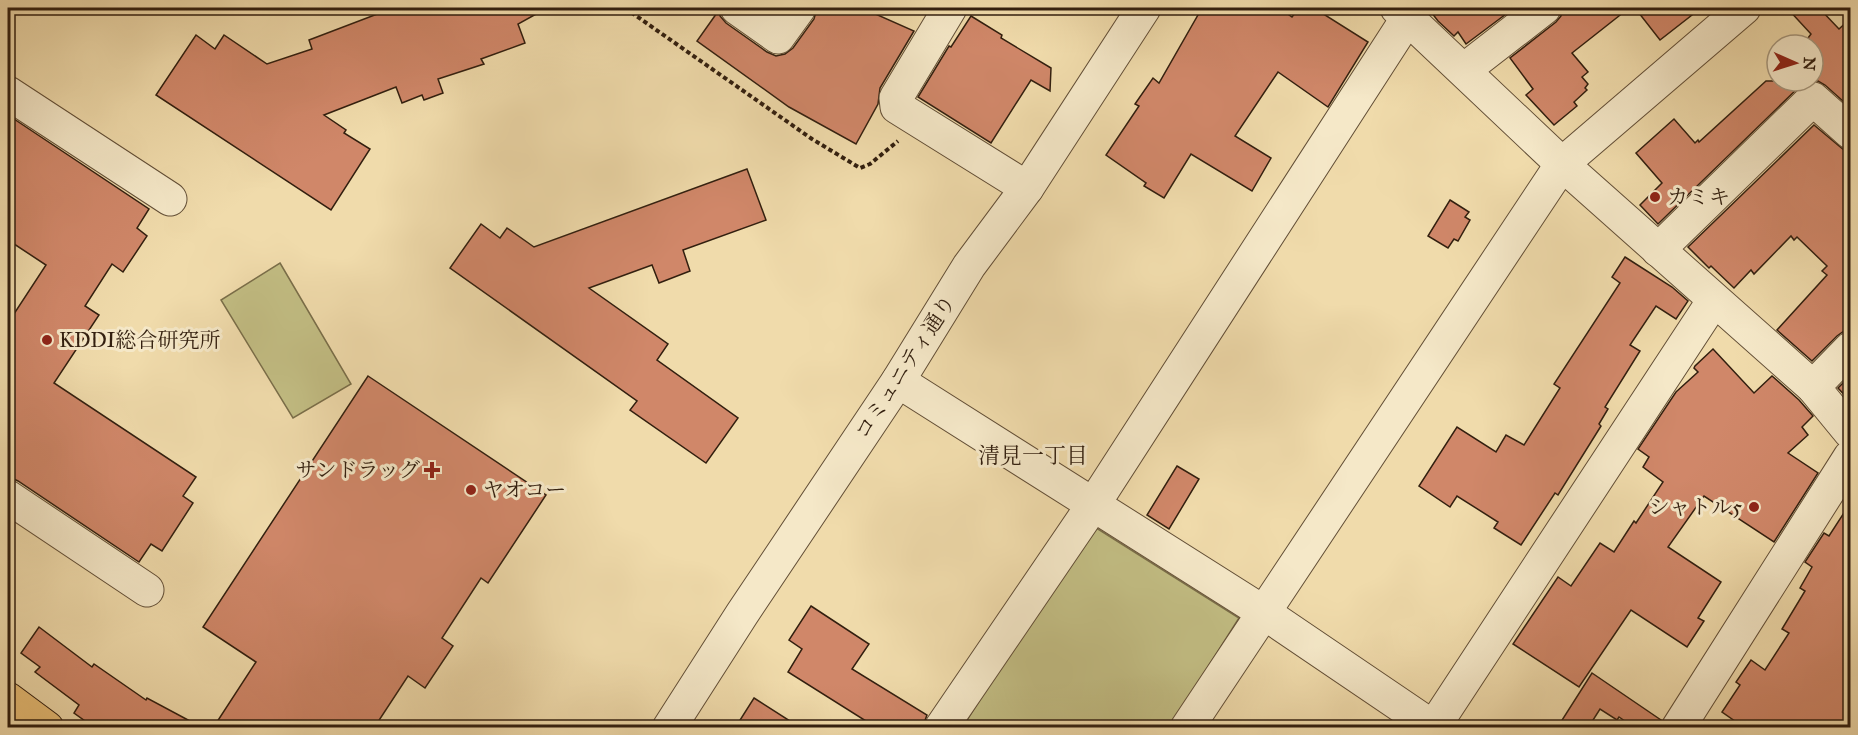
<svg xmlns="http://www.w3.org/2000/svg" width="1858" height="735" font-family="'IM FELL Great Primer','Noto Serif JP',serif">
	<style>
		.green { fill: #c2bd83; stroke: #7a6e49; stroke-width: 1.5 }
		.building { fill: #d08769; stroke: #321f0f; stroke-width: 1.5 }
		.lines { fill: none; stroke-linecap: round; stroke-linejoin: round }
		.minor-casing { stroke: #624e36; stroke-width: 35 }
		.major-casing { stroke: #321f0f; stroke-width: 35 }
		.path { stroke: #321f0f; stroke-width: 4; stroke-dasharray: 4.5 3; stroke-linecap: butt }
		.minor { stroke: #f5e8c8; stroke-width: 33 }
		.major { stroke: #e8be76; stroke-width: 33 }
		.poi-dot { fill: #8f2418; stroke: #f5e8c8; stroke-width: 2 }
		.labels { text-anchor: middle; stroke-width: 6; stroke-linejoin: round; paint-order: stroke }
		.poi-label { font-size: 21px; fill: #321f0f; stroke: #f5e8c8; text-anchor: start }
		.street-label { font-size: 21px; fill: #321f0f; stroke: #f5e8c8 }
		.neighbourhood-label { font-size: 22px; fill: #321f0f; stroke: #f5e8c8 }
	</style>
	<rect width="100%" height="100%" fill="#f0dbab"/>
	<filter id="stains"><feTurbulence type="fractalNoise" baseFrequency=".00333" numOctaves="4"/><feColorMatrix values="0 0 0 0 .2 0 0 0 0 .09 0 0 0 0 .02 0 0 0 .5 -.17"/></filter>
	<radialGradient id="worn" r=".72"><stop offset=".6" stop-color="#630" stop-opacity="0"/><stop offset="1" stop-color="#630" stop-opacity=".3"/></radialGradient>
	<g class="green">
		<path d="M280,263L351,384L293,418L221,300Z"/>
		<path d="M1090,524L1239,618L1170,727L962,728Z"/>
	</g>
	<g class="building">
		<path d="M393,8H547L518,24L525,43L481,59L484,64L438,79L443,93L424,100L422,95L402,103L396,87L324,115L346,130L344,133L370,149L331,210L156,95L196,35L215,49L224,35L267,64L312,49L309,40Z"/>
		<path d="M817,8H862L914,31L880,88L878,104L856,144L789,107L697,41L719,10L720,16L726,23L767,52L776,56L785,54L793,48L814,19Z"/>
		<path d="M1202,8H1279L1292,17L1299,8H1314L1368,42L1328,107L1278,72L1235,136L1271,158L1252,191L1191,154L1164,198L1144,186L1146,183L1106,155L1139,106L1135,104L1153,78L1159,83Z"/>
		<path d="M1428,8H1514L1466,44L1458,32L1454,36L1438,21Z"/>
		<path d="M1562,8H1629L1572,53L1588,72L1582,77L1588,84L1585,88L1587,90L1574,102L1577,106L1554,125L1526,95L1533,89L1510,58L1556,22L1561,16Z"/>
		<path d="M1635,8H1701L1660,40Z"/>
		<path d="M1787,8H1819L1839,29L1851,18V95L1844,102L1825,85L1818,81H1813V44L1808,38L1811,34Z"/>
		<path d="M971,16L1002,35L1001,38L1051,68L1050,91L1031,80L991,143L918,97L949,46L951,47Z"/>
		<path d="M1766,81H1808L1800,86L1658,224L1640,205L1662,183L1636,153L1674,119L1695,143L1698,140L1699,142Z"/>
		<path d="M8,115L149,209L137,228L147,236L123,272L112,264L85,306L99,315L54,383L196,477L183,496L193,503L162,551L151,544L139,562L18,481L8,476V323L46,265L8,240Z"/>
		<path d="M1814,125L1851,156V331H1844L1837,336L1812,361L1777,330L1827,275L1822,271L1827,266L1797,237L1794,240L1791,236L1754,274L1751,270L1734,288L1711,266L1709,268L1688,247Z"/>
		<path d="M747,169L766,220L683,250L690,271L659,283L652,265L589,288L668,344L657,360L738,418L706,463L630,410L637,401L450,268L481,224L500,238L507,228L534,247Z"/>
		<path d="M1450,200L1469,212L1465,217L1470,220L1458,241L1454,239L1448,248L1428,236Z"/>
		<path d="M1625,257L1672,287L1688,301L1676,319L1656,306L1630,345L1640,351L1605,407L1608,409L1599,424L1601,426L1558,495L1555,493L1521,545L1494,528L1498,522L1457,496L1450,507L1419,486L1457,427L1496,452L1506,435L1524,445L1560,388L1554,384L1620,283L1612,277Z"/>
		<path d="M1713,349L1754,393L1772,376L1799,400L1813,416L1802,427L1808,435L1788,453L1818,473L1774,542L1704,496L1668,547L1721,582L1698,618L1704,621L1687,647L1631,610L1579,687L1513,644L1558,577L1571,586L1600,543L1614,552L1634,521L1636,523L1663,482L1643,467L1649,457L1638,449L1676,392L1698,372L1694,368L1695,366Z"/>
		<path d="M1851,375V402L1838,388Z"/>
		<path d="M368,376L546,495L488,583L481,578L442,638L453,646L425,688L408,676L374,728H213L256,662L203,627Z"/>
		<path d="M1177,466L1199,479L1169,529L1147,515Z"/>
		<path d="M1851,502V728H1745L1722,712L1740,685L1736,682L1751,660L1765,670L1789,633L1782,629L1805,591L1800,588L1812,567L1805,562L1824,533L1829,536Z"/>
		<path d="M811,606L869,644L852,669L927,715L922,728H877L788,672L802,649L789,640Z"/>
		<path d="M39,627L92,667L94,664L146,700L147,698L203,728H95L74,713L79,705L35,672L40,667L21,653Z"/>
		<path d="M1592,673L1661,720L1659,728H1635L1619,717L1617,720L1600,709L1588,728H1557Z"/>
		<path d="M754,698L801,728H735Z"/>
	</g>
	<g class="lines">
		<defs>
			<g id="minor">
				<path d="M737,8L778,37L799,8"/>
				<path d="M950,8L896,98L897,107L1027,188"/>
				<path d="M1397,8L1562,164L1813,387L1850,432"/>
				<path d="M1464,70L1544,8"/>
				<path d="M8,93L170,199"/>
				<path d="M1658,250L1813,99L1850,132"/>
				<path d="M898,381L1263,612L1434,728"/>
				<path d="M1813,387L1850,349"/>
				<path d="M8,497L147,590"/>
				<path d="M669,728L742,614L898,381L969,266L1027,188L1144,8"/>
				<path d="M941,728L1093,505L1407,19"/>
				<path d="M1187,728L1562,164L1744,8"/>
				<path d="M1433,728L1714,300"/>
				<path d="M1678,728L1850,457"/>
			</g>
			<path id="major" d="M8,699L47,728"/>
		</defs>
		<use href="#minor" class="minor-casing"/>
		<use href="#major" class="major-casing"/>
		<path class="path" d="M625,8L812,139L860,168L870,164L898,141"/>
		<use href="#minor" class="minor"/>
		<use href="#major" class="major"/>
	</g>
	<g class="poi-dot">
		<circle cx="1655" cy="197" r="6"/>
		<circle cx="47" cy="340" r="6"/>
		<path d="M429 461h6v6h6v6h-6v6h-6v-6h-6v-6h6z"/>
		<circle cx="471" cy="490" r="6"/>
		<circle cx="1754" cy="507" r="6"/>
	</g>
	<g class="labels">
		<g class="poi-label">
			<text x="1667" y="204">カミキ</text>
			<text x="59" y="347">KDDI総合研究所</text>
			<text x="420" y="477" text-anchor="end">サンドラッグ</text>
			<text x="483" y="497">ヤオコー</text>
			<text x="1742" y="514" text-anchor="end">シャトル5</text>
		</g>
		<g class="street-label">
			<text transform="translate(905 367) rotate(-57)" y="7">コミュニティ通り</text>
		</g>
		<g class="neighbourhood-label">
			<text x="1033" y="463">清見一丁目</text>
		</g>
	</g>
	<rect width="1858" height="735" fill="none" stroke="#f0dbab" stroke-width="30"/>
	<rect x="9" y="9" width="1840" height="717" fill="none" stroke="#321f0f" stroke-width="3"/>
	<rect x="15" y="15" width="1828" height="705" fill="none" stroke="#321f0f" stroke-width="1.5"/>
	<g transform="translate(1795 63) rotate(93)"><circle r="28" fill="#f5e8c8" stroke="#a7987e" stroke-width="1.5"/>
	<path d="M0-4.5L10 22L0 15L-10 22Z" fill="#8f2418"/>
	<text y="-9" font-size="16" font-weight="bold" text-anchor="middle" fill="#321f0f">N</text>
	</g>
	<rect width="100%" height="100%" filter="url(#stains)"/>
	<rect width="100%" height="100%" fill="url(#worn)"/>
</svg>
